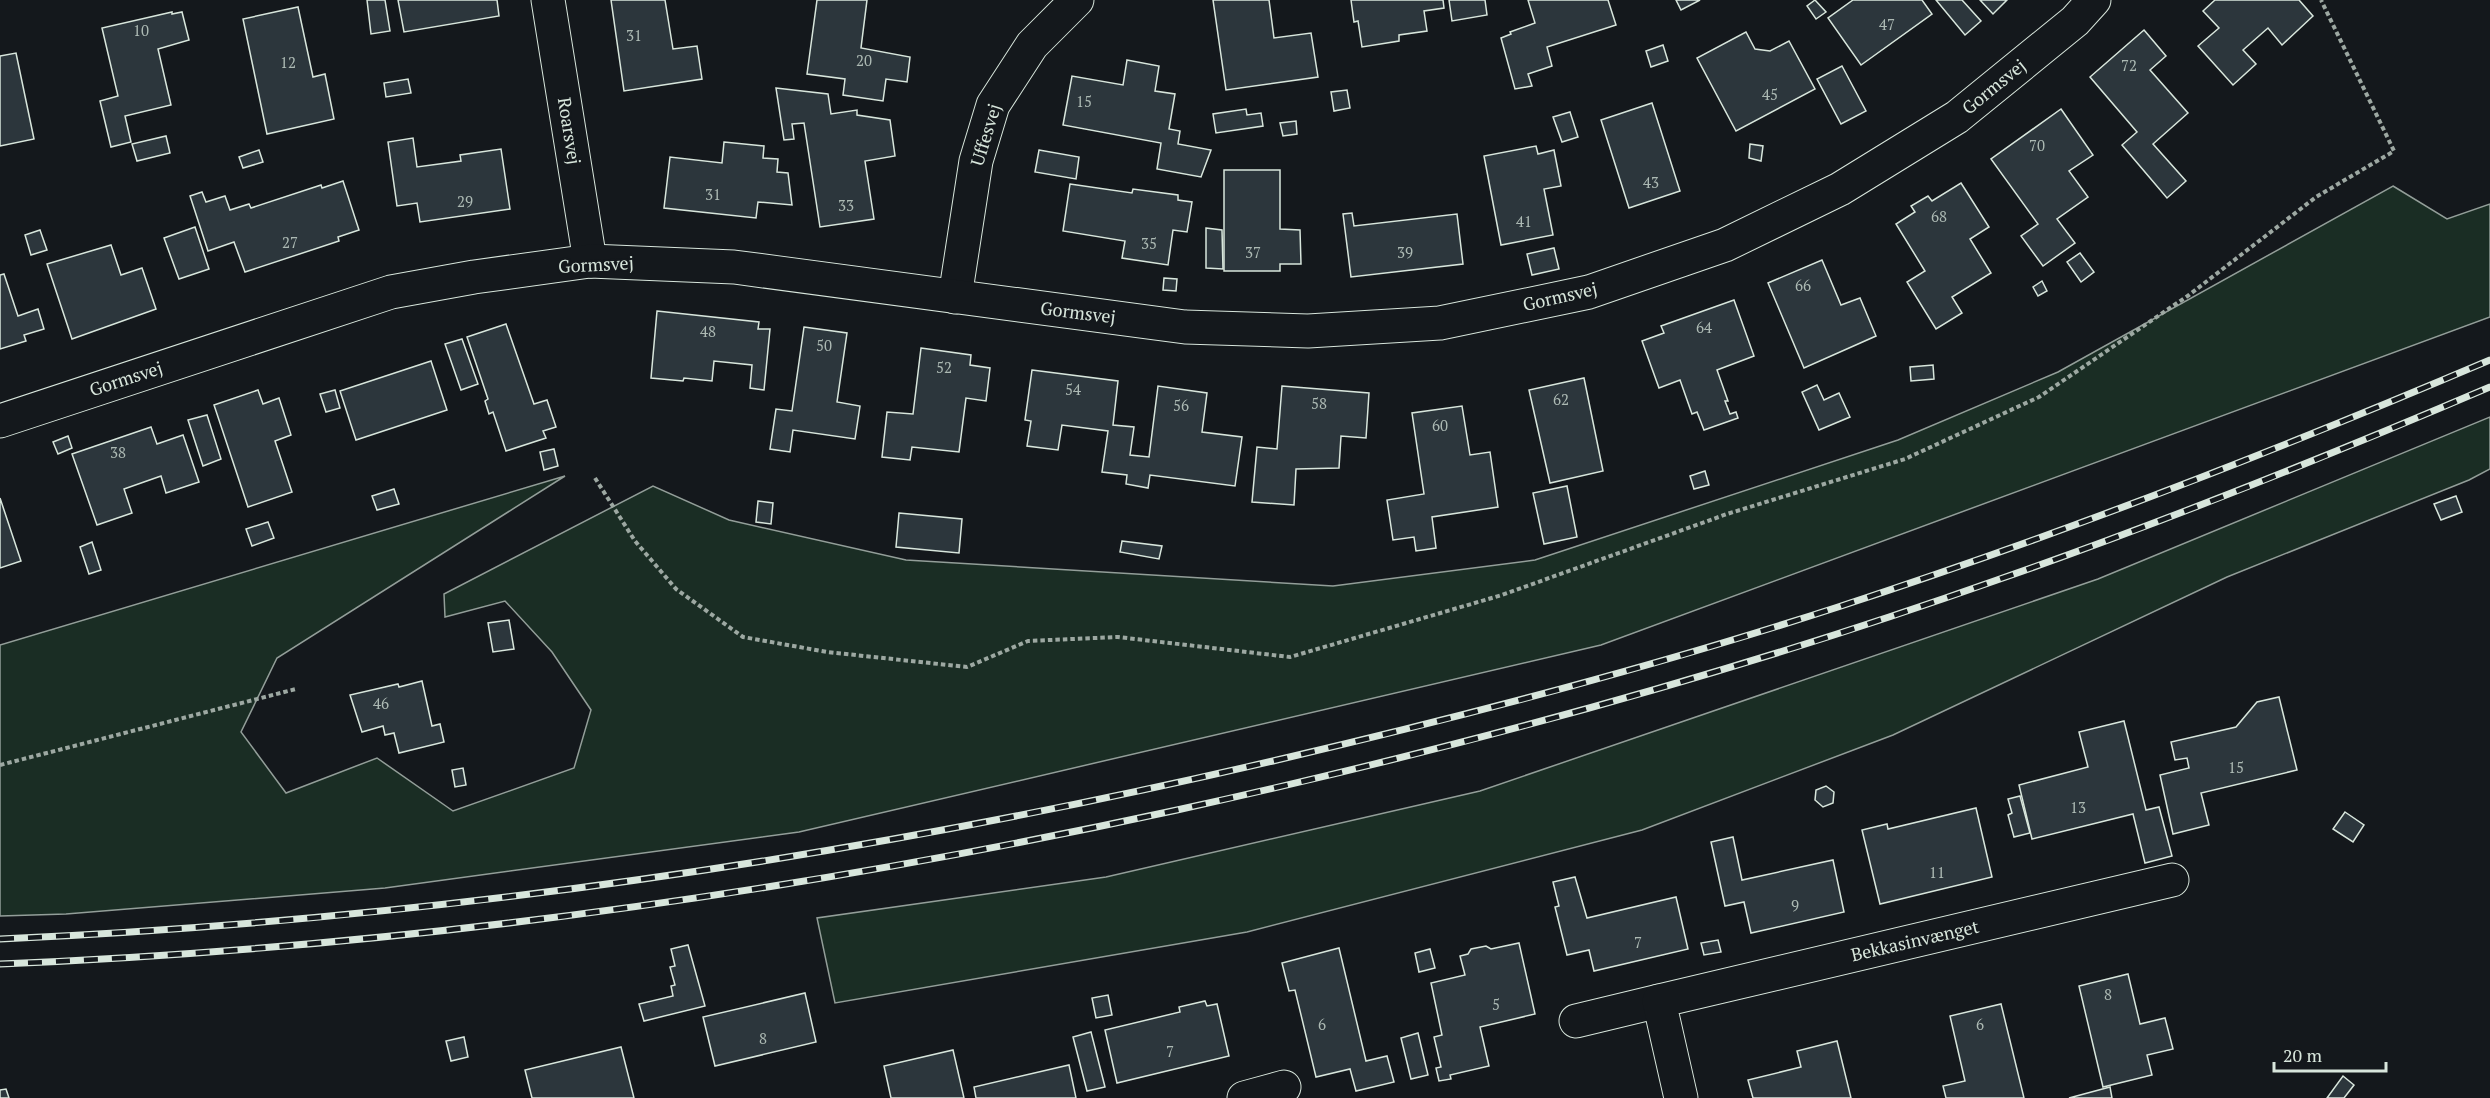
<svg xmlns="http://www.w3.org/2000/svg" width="2490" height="1098" font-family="'PT Serif',serif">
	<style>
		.green { fill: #1a2d24; stroke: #939e99; stroke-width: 1.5 }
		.building { fill: #2c363c; stroke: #d8e6dc; stroke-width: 1.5 }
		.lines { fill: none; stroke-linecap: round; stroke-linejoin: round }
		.minor-casing { stroke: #d8e6dc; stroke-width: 35 }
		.path { stroke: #9da8a2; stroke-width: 4; stroke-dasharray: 4.5 3; stroke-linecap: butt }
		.minor { stroke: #14181c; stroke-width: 33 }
		.rail-casing { stroke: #d8e6dc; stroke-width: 7 }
		.rail { stroke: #14181c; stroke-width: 4.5; stroke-dasharray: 14; stroke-linecap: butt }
		.labels { text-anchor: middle; stroke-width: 4.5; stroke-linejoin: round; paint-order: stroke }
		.number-label { font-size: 15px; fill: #adbab4 }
		.street-label { font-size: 18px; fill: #d8e6dc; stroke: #14181c }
	</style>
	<rect width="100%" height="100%" fill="#14181c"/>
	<g class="green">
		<path d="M2393,186L2447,219L2490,204V317L1601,645L799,832L385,888L66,914L0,916V645L565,476L277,658L241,732L286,793L377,758L453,811L574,768L591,710L552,652L505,601L445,617L444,594L653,486L729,520L906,560L1333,586L1535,560L1898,440L2058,372Z"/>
		<path d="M2490,417V469L2469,480L2227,577L1893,735L1642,830L1247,932L835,1003L817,918L1106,877L1480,791L2098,579Z"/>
	</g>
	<g class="building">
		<path d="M367,0H385L390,31L371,34Z"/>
		<path d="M398,0H497L499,16L404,32Z"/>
		<path d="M611,0H665L673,49L697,46L702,79L624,91Z"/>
		<path d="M817,0H867L861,48L910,57L907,82L886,79L883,101L843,95L845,79L807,74Z"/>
		<path d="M1213,0H1269L1274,38L1311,33L1318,77L1226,90Z"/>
		<path d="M1351,0H1443L1444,8L1424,11L1427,31L1399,35V41L1362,47L1358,21L1354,22Z"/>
		<path d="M1449,0H1485L1487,15L1452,21Z"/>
		<path d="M1528,0H1608L1616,25L1547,47L1552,66L1528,74L1532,86L1515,89L1501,38L1511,34L1510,32L1535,23Z"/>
		<path d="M1676,0H1700L1681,10Z"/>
		<path d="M1815,0L1826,12L1816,19L1807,6Z"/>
		<path d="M1853,0H1922L1932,14L1861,65L1828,18Z"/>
		<path d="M1936,0H1962L1981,21L1965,35Z"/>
		<path d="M1980,0H2007L1993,14Z"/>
		<path d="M2215,0H2299L2313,16L2282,45L2268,28L2243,50L2256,64L2233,85L2198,46L2219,28L2203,11Z"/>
		<path d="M298,7L313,77L325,74L334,119L267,134L243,19Z"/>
		<path d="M172,12V14L182,12L189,40L158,49L171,105L125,116L131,142L111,147L100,101L118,96L102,28Z"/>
		<path d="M2144,30L2166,56L2150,70L2188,113L2153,144L2186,181L2167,198L2122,145L2137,132L2090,77Z"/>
		<path d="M1746,32L1755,49L1770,51L1789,41L1815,89L1736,131L1697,58Z"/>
		<path d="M1663,45L1668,61L1651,67L1646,51Z"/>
		<path d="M16,53L34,139L0,146V56Z"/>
		<path d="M1127,60L1159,66L1155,91L1175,94L1169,129L1180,131L1178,144L1211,150L1201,177L1157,169L1161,143L1063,125L1072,76L1123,85Z"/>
		<path d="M1842,66L1866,111L1841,124L1817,79Z"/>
		<path d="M408,79L411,93L386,97L384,83Z"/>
		<path d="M776,88L828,94L831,114L857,110V115L890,120L895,156L865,161L874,219L820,227L804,123L792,124L794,139L784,140Z"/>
		<path d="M1347,90L1350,108L1334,111L1331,92Z"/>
		<path d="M1652,103L1680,191L1629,208L1601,120Z"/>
		<path d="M1246,109L1247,115L1261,113L1263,126L1216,133L1213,114Z"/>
		<path d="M2061,109L2093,155L2069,171L2088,197L2057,219L2075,243L2043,266L2021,236L2038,224L1991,159Z"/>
		<path d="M1570,112L1578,137L1562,142L1553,117Z"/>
		<path d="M1296,121L1297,134L1283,136L1280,123Z"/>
		<path d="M166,136L170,153L137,161L132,144Z"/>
		<path d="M413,138L417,167L461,161L460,155L501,149L510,209L420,222L417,203L397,206L388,142Z"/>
		<path d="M724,142L764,146L763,158L778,159L777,172L788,173L792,205L758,202L756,218L664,208L670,157L722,163Z"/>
		<path d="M1750,144L1763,146L1761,161L1749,158Z"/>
		<path d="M1536,146L1538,154L1554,150L1561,186L1544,189L1553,235L1501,245L1484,156Z"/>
		<path d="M259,150L263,162L243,168L239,157Z"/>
		<path d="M1039,150L1079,157L1076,179L1035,172Z"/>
		<path d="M1224,170H1280V229L1300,230L1301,264H1280V271H1224Z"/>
		<path d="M343,181L359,230L338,237L339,241L245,272L234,242L208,251L190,196L202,192L206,202L225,196L230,210L249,204L251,208L321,185L322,188Z"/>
		<path d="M1961,183L1989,227L1970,239L1991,273L1952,297L1962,313L1936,329L1907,282L1925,271L1896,224L1915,212L1911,206L1928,196L1932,201Z"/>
		<path d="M1070,184L1132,193L1133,189L1178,195V200L1192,202L1187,232L1173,230L1168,265L1122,258L1125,241L1063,231Z"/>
		<path d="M1352,213L1354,226L1457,214L1463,264L1351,277L1343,214Z"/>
		<path d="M195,227L209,269L179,279L164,238Z"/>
		<path d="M1206,228L1222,230L1223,269L1206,268Z"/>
		<path d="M40,230L47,250L31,255L25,235Z"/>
		<path d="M111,245L121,275L142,268L156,309L72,339L47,264Z"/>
		<path d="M1554,248L1559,269L1532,275L1527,254Z"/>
		<path d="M2080,253L2094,272L2081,282L2067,262Z"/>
		<path d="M1822,260L1841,305L1860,298L1876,336L1804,368L1768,283Z"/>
		<path d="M4,274L18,316L38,309L44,329L24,335L26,341L0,349V275Z"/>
		<path d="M1164,278L1177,279L1176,291L1163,290Z"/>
		<path d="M2042,281L2047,291L2038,296L2033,287Z"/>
		<path d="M1734,300L1754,356L1717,370L1728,401H1725L1730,414L1736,412L1738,418L1704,430L1697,412L1692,414L1680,380L1659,388L1642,341L1664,333L1661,326Z"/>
		<path d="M657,311L759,322L758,329H770L764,390L750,388L752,365L714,361L712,381L684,378L683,381L651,378Z"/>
		<path d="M506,324L534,404L547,400L556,427L543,431L546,438L506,451L493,412L489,414L485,401L488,399L467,337Z"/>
		<path d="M804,327L847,333L837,402L860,406L855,439L793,430L790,452L770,449L776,409L792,411Z"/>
		<path d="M462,339L478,384L461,390L445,344Z"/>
		<path d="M921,348L971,355L970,365L990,368L986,401L966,398L959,452L912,447L910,460L882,457L887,412L913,414Z"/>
		<path d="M431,361L447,410L356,440L340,391Z"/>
		<path d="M1933,365L1934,379L1911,381L1910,367Z"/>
		<path d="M1032,370L1118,381L1113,425L1134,427L1130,455L1149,457L1158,386L1207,393L1202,432L1242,437L1235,486L1150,475L1148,488L1126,484L1127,475L1102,472L1108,431L1062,425L1058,450L1027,446L1031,421L1025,420Z"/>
		<path d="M1584,378L1603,471L1550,483L1529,390Z"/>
		<path d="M1817,385L1824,400L1839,393L1850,417L1819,430L1802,392Z"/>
		<path d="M1282,386L1369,393L1366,438L1341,436L1339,468L1296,469L1294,505L1252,502L1257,447L1277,449Z"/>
		<path d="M258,390L263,404L279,398L291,435L275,441L292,492L248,507L214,405Z"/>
		<path d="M335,390L340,408L326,412L320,394Z"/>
		<path d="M1462,406L1470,455L1490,452L1498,507L1432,517L1436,548L1416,551L1414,537L1393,540L1387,500L1424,494L1412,413Z"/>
		<path d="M207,415L221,459L203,466L188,420Z"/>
		<path d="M151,427L157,444L183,435L199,482L166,493L161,476L124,489L132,513L97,525L72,454Z"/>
		<path d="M68,436L72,448L58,454L53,442Z"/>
		<path d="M554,449L558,466L544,470L540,452Z"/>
		<path d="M1705,471L1709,485L1694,489L1690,476Z"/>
		<path d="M1567,486L1577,537L1544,544L1533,493Z"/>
		<path d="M394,489L399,504L377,510L372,496Z"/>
		<path d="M2456,496L2462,512L2441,520L2434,504Z"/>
		<path d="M0,498L21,561L0,568Z"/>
		<path d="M758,501L773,503L771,524L756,522Z"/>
		<path d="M899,513L962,519L959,553L896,547Z"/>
		<path d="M268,522L274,538L252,546L246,529Z"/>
		<path d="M1122,541L1162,546L1159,559L1120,552Z"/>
		<path d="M92,542L101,570L89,574L80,547Z"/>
		<path d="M509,620L514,649L493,652L488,623Z"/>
		<path d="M422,681L432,726L440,724L444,742L399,753L394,733L385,735L383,726L362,732L350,695L398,684L399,687Z"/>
		<path d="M2279,697L2297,770L2201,793L2209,825L2173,834L2160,775L2189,768L2187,758L2175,760L2171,742L2236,727L2257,702Z"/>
		<path d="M2124,721L2146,810L2159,807L2172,856L2145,863L2133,814L2032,839L2019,785L2088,767L2079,732Z"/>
		<path d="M463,768L466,785L455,787L452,770Z"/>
		<path d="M1826,786L1834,792L1833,803L1823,807L1815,800L1816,790Z"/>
		<path d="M2020,796L2030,833L2014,837L2008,815L2012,813L2008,799Z"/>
		<path d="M1976,808L1992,877L1880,904L1862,830L1887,824L1888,829Z"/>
		<path d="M2345,812L2364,825L2353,842L2333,829Z"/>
		<path d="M1733,837L1742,880L1833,860L1844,912L1751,933L1744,902L1725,906L1711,842Z"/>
		<path d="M1575,877L1587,918L1676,897L1688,949L1594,971L1589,950L1567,955L1555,907L1559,906L1553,882Z"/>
		<path d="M1718,940L1721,952L1704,955L1701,943Z"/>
		<path d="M1519,943L1535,1014L1480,1027L1489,1066L1450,1075L1451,1079L1439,1081L1436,1068L1441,1067L1434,1037L1442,1035L1431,983L1465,975L1460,956L1468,954L1471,949L1486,946L1491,949Z"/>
		<path d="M688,945L705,1006L644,1021L639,1004L673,996L671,986L675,985L670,967L675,966L671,949Z"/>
		<path d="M1339,948L1366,1061L1387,1056L1394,1082L1356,1091L1350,1069L1316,1077L1295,990L1289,991L1282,963Z"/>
		<path d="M1430,949L1435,968L1419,972L1415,953Z"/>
		<path d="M2128,974L2140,1024L2165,1018L2173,1049L2147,1055L2152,1075L2103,1087L2079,986Z"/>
		<path d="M805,993L816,1042L715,1066L703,1017Z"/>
		<path d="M1108,995L1112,1015L1096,1018L1092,998Z"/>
		<path d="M1205,1001L1207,1006L1217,1004L1229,1056L1117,1083L1105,1030L1180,1012L1179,1007Z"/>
		<path d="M2001,1004L2024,1098H1946L1943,1086L1965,1081L1950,1016Z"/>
		<path d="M1091,1032L1105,1087L1087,1091L1073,1037Z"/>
		<path d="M1418,1033L1428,1075L1411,1079L1401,1038Z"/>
		<path d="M464,1037L468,1057L451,1061L446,1041Z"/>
		<path d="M1837,1041L1851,1098H1753L1748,1080L1801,1067L1797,1051Z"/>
		<path d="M621,1047L634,1098H532L525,1070Z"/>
		<path d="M953,1050L964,1098H891L884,1066Z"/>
		<path d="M1069,1065L1076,1098H976L974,1087Z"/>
		<path d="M2343,1076L2354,1085L2344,1098H2327Z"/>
		<path d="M2110,1087L2112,1098H2069Z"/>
		<path d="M6,1089L9,1098H0V1090Z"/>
	</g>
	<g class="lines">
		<defs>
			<g id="minor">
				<path d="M548,0L590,261"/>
				<path d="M955,297L976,161L993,105L1032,45L1077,0"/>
				<path d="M0,421L391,292L474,277L590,261L734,267L1185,327L1308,331L1440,323L1589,292L1725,245L1840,189L1957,117L2075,21L2094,0"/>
				<path d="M1576,1021L1659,1001"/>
				<path d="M1244,1098L1284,1087"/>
				<path d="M1681,1098L1659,1001L2172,880"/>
			</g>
		</defs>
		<use href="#minor" class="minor-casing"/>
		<g class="path">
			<path d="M595,478L635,541L676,589L743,637L827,652L967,667L1028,641L1118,637L1290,657L1502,595L1727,514L1905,459L2039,397L2189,295L2316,197L2394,151L2321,0"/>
			<path d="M0,765L296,689"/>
		</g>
		<use href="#minor" class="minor"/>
		<defs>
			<g id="rail">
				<path d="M0,939C431,920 857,858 1277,760C1466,716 1653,667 1838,607C2059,535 2276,451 2490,360"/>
				<path d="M0,964C396,948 790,894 1177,810C1454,749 1729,675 1997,580C2164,522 2328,456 2490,387"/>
			</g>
		</defs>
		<use href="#rail" class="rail-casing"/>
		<use href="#rail" class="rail"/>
	</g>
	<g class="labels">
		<g class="number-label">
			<text x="1887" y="30">47</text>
			<text x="141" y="36">10</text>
			<text x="634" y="41">31</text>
			<text x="864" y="66">20</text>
			<text x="288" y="68">12</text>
			<text x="2129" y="71">72</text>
			<text x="1770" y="100">45</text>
			<text x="1084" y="107">15</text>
			<text x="2037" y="151">70</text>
			<text x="1651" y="188">43</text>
			<text x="713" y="200">31</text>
			<text x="465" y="207">29</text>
			<text x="846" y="211">33</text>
			<text x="1939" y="222">68</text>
			<text x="1524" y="227">41</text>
			<text x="290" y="248">27</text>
			<text x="1149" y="249">35</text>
			<text x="1253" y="258">37</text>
			<text x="1405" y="258">39</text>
			<text x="1803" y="291">66</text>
			<text x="1704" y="333">64</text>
			<text x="708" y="337">48</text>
			<text x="824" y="351">50</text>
			<text x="944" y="373">52</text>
			<text x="1073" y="395">54</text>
			<text x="1561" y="405">62</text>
			<text x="1319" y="409">58</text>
			<text x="1181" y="411">56</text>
			<text x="1440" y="431">60</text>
			<text x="118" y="458">38</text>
			<text x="381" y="709">46</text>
			<text x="2236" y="773">15</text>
			<text x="2078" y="813">13</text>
			<text x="1937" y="878">11</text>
			<text x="1795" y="911">9</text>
			<text x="1638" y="948">7</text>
			<text x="2108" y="1000">8</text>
			<text x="1496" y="1010">5</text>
			<text x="1322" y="1030">6</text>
			<text x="1980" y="1030">6</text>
			<text x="763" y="1044">8</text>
			<text x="1170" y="1057">7</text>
		</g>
		<g class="street-label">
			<text transform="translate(1994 87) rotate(-39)" y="6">Gormsvej</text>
			<text transform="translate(569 131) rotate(81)" y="6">Roarsvej</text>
			<text transform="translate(986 135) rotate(-73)" y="6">Uffesvej</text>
			<text transform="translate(596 265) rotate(-3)" y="6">Gormsvej</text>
			<text transform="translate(1560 297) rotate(-13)" y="6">Gormsvej</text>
			<text transform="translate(1078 313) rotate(7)" y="6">Gormsvej</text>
			<text transform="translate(126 379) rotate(-18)" y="6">Gormsvej</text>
			<text transform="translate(1915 941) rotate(-13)" y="6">Bekkasinvænget</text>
		</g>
	</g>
	<path d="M2274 1062v9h112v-9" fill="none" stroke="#d8e6dc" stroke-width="3"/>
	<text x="2283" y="1062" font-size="18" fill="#d8e6dc" stroke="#14181c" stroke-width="4.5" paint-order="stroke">20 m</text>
</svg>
